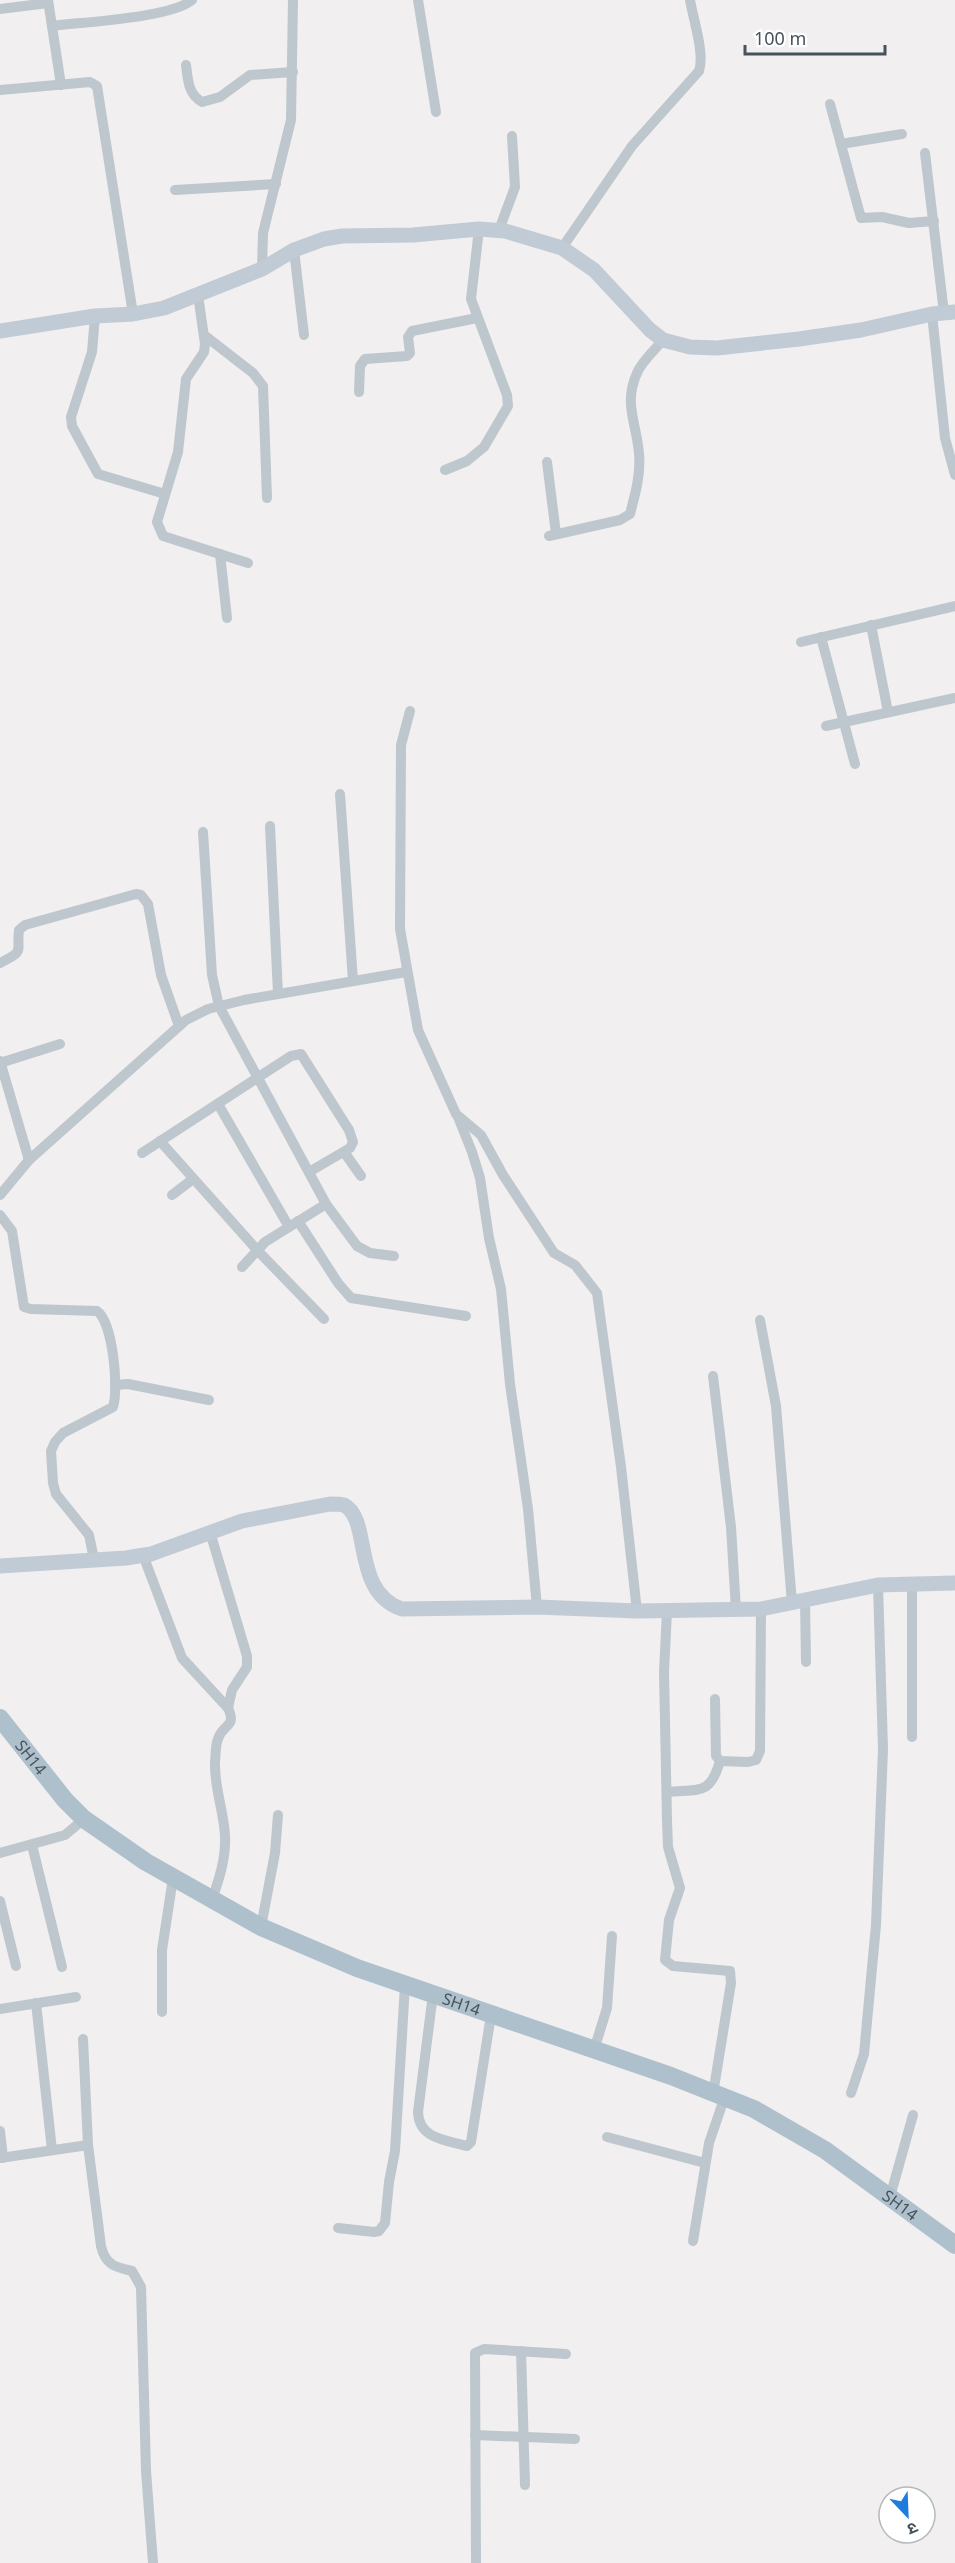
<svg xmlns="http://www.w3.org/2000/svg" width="955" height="2563" font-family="'Noto Sans','Noto Sans Devanagari',sans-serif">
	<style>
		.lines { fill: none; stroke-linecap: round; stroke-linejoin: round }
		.street { stroke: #bdc7cd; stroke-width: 10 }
		.secondary { stroke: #c0cbd5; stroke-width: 15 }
		.primary { stroke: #afc0cd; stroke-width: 18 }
		.labels { text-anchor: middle; stroke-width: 4.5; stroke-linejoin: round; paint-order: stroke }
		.street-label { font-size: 16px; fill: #47535c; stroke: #fff }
	</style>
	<rect width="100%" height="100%" fill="#f1efef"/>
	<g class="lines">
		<g class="street">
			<path d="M48,0L61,85"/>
			<path d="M418,0L436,112"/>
			<path d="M0,9L48,3"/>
			<path d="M52,26C82,22 171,18 192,0"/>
			<path d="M186,65C188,80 188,94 202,102L220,97L250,75L293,72"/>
			<path d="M0,90L90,82L97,86L133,314"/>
			<path d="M830,104L861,218L882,217L909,223L934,221"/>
			<path d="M841,144L902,134"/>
			<path d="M925,153L944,313"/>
			<path d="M175,190L276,184"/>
			<path d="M499,230L515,187L512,136"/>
			<path d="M562,248L632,146L699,71C705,54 693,18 690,0"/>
			<path d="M294,250L304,335"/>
			<path d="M262,269L263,233L291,120L293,0"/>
			<path d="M198,295L205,344L204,352L186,379L178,452L157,522L163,536L248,563"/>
			<path d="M932,314L945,438L955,475"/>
			<path d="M95,316L92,352L71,417L72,426L98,474L165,494"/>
			<path d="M204,335L253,373L263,386L267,498"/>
			<path d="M359,392L360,366L365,359L407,356L410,353L408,337L412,331L477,318"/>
			<path d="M547,462L556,534"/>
			<path d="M445,470L467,461L484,447L508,406L507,395L471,299L479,229"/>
			<path d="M549,536L620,520L630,514C635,495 641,474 639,454C637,424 623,404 637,373C642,361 655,350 663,340"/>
			<path d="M220,554L227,618"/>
			<path d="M871,625L888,712"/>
			<path d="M821,637L855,764"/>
			<path d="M801,642L955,606"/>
			<path d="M410,711L401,745L400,929L418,1030L456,1114L481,1135L503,1175L554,1253L575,1265L597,1293L621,1467L637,1611"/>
			<path d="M826,726L955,698"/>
			<path d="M340,794L353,981"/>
			<path d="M270,826L278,994"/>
			<path d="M203,832L212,975L219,1006L326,1204L357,1246L370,1253L394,1256"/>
			<path d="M0,963C26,950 16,953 19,930L25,925L136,894L141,895L148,904L161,975L179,1026"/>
			<path d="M0,1061L29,1160"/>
			<path d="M0,1063L60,1044"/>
			<path d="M218,1104L289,1227"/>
			<path d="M458,1117L472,1152L480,1178L489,1238L501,1289L510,1384L528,1509L537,1607"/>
			<path d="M160,1141L257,1250L324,1319"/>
			<path d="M344,1152L361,1176"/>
			<path d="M142,1153L291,1056L301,1054L349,1130L353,1142L350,1148L309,1172"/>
			<path d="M0,1195L29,1160L186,1020L208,1009L244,1000L406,972"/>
			<path d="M172,1195L193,1179"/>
			<path d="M0,1215L12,1231L24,1307L31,1309L97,1311C113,1322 119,1389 113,1407L63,1433L55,1442L51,1451L53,1483L56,1494L89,1535L94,1559"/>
			<path d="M298,1221L338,1283L351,1298L466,1316"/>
			<path d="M242,1267L265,1242L326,1204"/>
			<path d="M760,1320L776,1406L792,1603"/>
			<path d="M713,1376L731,1527L736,1610"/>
			<path d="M115,1385L128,1384L209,1400"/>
			<path d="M210,1532L247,1656V1667L232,1690L228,1708"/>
			<path d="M143,1555L182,1658L228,1708C237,1728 223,1723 218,1739C215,1746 216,1755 215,1762C214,1788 224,1811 225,1836C226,1859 219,1879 212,1900"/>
			<path d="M912,1584V1737"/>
			<path d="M805,1600L806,1662"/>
			<path d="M667,1611L664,1672L667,1820L668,1847L680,1888L669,1920L665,1960L673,1966L730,1971L731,1983L713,2094"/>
			<path d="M715,1699L716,1756L720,1761L748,1762L756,1760L760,1751L761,1609"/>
			<path d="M667,1792C699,1789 710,1796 720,1761"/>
			<path d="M32,1845L62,1967"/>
			<path d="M0,1853L65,1835L84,1819"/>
			<path d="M0,1901L16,1966"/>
			<path d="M261,1927L275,1853L278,1815"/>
			<path d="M433,1994L418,2112C419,2139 446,2140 467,2146L471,2142L491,2015"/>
			<path d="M36,2003L52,2150"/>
			<path d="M0,2009L76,1997"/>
			<path d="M162,2012V1950L173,1878"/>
			<path d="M83,2039L88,2145L101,2246C105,2264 114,2267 132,2271L141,2287L146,2471L153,2563"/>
			<path d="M594,2050L607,2008L612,1936"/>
			<path d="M851,2093L864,2054L876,1925L883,1749L878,1585"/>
			<path d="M0,2131L3,2158"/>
			<path d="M607,2137L705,2163"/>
			<path d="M0,2158L88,2145"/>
			<path d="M890,2197L913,2115"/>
			<path d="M338,2228L374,2232L379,2231L385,2223L389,2182L395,2151L405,1985"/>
			<path d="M693,2241L709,2143L724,2099"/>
			<path d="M521,2351L525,2485"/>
			<path d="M475,2435L575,2439"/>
			<path d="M476,2563L475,2353L484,2349L566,2354"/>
		</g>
		<g class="secondary">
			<path d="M0,331L95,316L133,314L164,308L262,269L294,250L324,239L342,236L413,235L479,229L505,231L562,248L594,270L650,330L663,340L690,347L717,348L799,339L861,330L932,314L955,312"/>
			<path d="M0,1566L126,1558L151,1554L242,1521L330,1504C334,1504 340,1504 344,1505C372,1519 351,1592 402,1609L537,1607L637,1611L761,1609L878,1585L955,1583"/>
		</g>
		<path class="primary" id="s1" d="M0,1718L65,1800L84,1819L146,1862L261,1927L357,1968L671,2076L754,2109L825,2150L955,2245"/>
	</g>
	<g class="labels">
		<g class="street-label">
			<text dy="6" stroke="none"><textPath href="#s1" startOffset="50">SH14</textPath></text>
			<text dy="6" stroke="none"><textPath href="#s1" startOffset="554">SH14</textPath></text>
			<text dy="6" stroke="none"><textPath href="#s1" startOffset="1040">SH14</textPath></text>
		</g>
	</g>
	<g transform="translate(907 2515) rotate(157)"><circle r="28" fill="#ffffff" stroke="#b5babe" stroke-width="1.5"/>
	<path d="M0-4.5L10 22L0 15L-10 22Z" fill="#1d7cdd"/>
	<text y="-9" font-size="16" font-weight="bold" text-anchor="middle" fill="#47535c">उ</text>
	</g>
	<path d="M745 45v9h140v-9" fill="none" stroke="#47535c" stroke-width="3"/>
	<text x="754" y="45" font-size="18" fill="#47535c" stroke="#ffffff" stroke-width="4.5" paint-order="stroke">100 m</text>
</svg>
